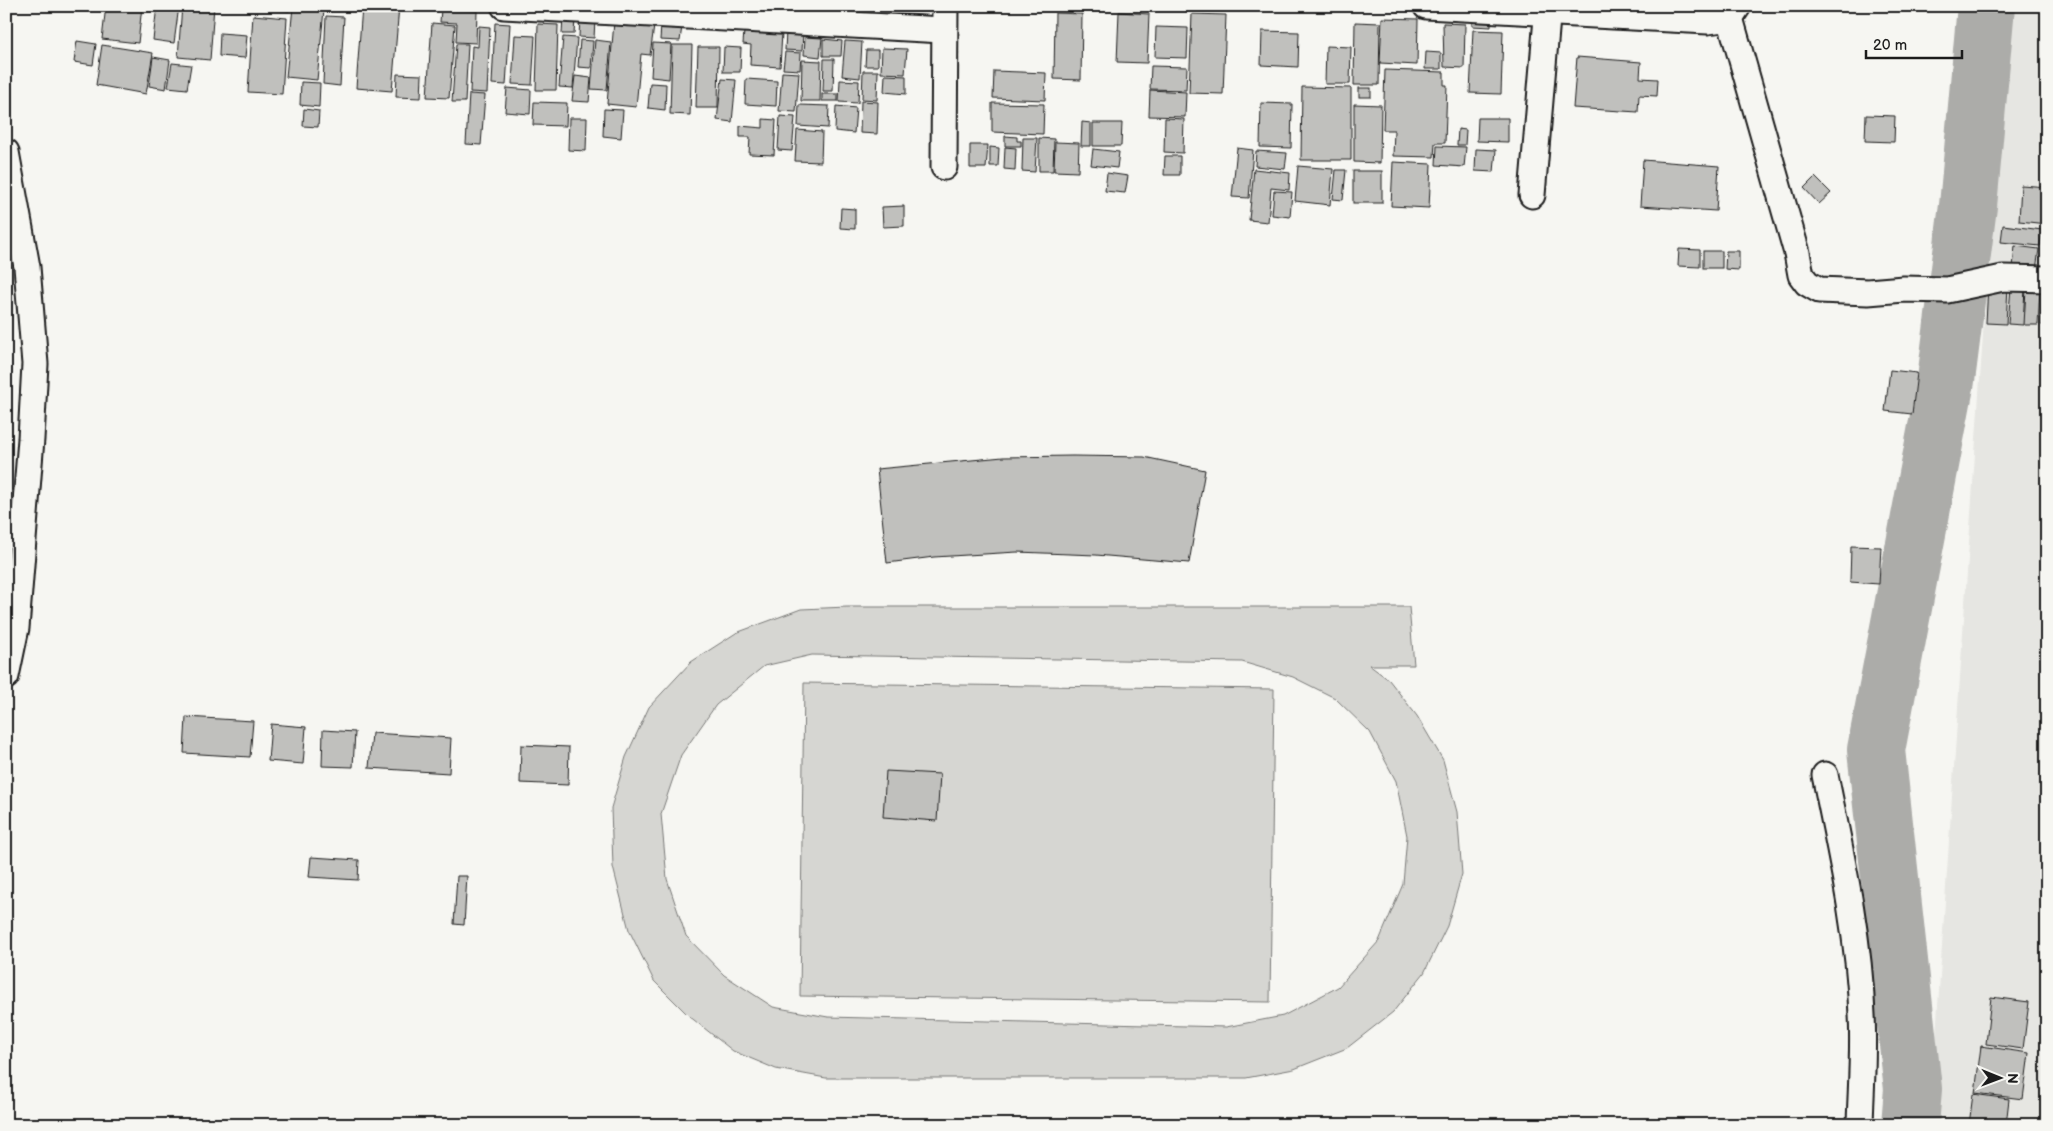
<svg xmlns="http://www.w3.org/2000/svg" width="2053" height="1131" font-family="'Balsamiq Sans',sans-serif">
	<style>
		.built { fill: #e6e6e2 }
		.green { fill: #d6d6d2; stroke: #797977; fill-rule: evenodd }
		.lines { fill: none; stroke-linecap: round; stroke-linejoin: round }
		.river { stroke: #acaca9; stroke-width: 58 }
		.building { fill: #c0c0bd; stroke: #1c1c1c }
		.minor-casing { stroke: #1c1c1c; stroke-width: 29 }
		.minor { stroke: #f6f6f2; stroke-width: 25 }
	</style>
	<rect width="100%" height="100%" fill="#f6f6f2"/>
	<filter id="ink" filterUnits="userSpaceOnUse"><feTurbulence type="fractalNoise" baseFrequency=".02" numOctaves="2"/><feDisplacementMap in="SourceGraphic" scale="10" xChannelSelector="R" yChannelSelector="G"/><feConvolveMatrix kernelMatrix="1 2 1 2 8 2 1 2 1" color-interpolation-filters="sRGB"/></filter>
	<g filter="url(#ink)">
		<path class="built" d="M2005,6H2047V1125H1930Z"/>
		<g class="green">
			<path d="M847,607H1409L1414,665H1369L1389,680L1417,716L1443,760L1457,812L1462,874L1447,926L1424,973L1393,1012L1347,1048L1294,1069L1246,1078H826L776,1069L733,1051L689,1016L654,981L629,930L613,867L611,808L626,757L649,707L691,662L736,633L801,609ZM812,655L1242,662L1293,677L1335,698L1370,732L1396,781L1407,836L1403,884L1379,941L1338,987L1283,1016L1226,1027L828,1017L773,1007L724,975L686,936L667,879L661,814L681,755L716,705L764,666Z"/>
			<path d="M804,683L1274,689L1270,1002L800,996Z"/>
		</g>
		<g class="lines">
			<path class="river" d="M1910,1125L1913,1089L1876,750L1946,380L1968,206L1986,6"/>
		</g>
		<g class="building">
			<path d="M106,6H142L138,43L102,39Z"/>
			<path d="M157,6H179L174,43L153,40Z"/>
			<path d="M182,6H214L210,60L178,57Z"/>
			<path d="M272,6H289V11L272,9Z"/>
			<path d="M362,6H399L392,91L356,88Z"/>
			<path d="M846,6H858V11L846,10Z"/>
			<path d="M892,6H916V9L892,8Z"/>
			<path d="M293,7L324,10L317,80L286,77Z"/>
			<path d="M441,9L477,11L476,43L456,42L457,23L440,22Z"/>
			<path d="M1119,12L1149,14L1147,63L1117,62Z"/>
			<path d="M1055,13L1082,14L1081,80L1054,79Z"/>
			<path d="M1192,14L1226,15L1223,94L1189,93Z"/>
			<path d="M253,15L287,18L282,94L248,92Z"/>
			<path d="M326,16L344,17L340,86L323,84Z"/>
			<path d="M563,17L575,18L574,34H562Z"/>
			<path d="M580,18L595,19L594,38L579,37Z"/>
			<path d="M1382,18L1418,19L1417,65L1380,63Z"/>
			<path d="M1472,21L1491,22V27L1472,26Z"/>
			<path d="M614,22L654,26L650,55L641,54L636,107L607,104Z"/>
			<path d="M1355,22L1380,23L1379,85H1354Z"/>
			<path d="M432,23L455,25L449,98L427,97Z"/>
			<path d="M495,23L510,24L506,85L492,84Z"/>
			<path d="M1443,23L1465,24L1464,68L1444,67Z"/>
			<path d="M538,24L558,25L556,90H536Z"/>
			<path d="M661,25L682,26L680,41L660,40Z"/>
			<path d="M479,26L490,27L487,93L470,92L472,46L478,47Z"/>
			<path d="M1156,27L1188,28L1187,58L1155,57Z"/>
			<path d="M1473,30L1503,31L1501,94L1470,93Z"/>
			<path d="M744,31L782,33L780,67L750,65L751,45L743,44Z"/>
			<path d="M786,31L803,32L802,51L785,50Z"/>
			<path d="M1262,31L1299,32L1298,67L1261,65Z"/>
			<path d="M220,33L247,35L245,58L219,56Z"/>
			<path d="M515,35L535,36L532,85L512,84Z"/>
			<path d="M563,37L577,38L573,88L559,87Z"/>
			<path d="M805,37L822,38L820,57L804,55Z"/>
			<path d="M823,39L842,41L841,56H823Z"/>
			<path d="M580,40L593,41L591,68L578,67Z"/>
			<path d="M595,40L611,42L607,90L591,89Z"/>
			<path d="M77,41L96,44L93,65L74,62Z"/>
			<path d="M845,41L862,42L860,78L842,76Z"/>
			<path d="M653,43L671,44L669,79L651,77Z"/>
			<path d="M456,44H468L465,102H452Z"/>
			<path d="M102,45L153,53L146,94L96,85Z"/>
			<path d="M672,45H692L690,115L670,114Z"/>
			<path d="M1326,46L1351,47L1350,84H1325Z"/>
			<path d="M698,47H719L718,108H696Z"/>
			<path d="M724,47L741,48L740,72H723Z"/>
			<path d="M882,48L907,49L905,74L881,73Z"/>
			<path d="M866,50H878V66H865Z"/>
			<path d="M785,52L801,53L800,70L783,69Z"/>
			<path d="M1426,52L1441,53V69H1425Z"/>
			<path d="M153,57L170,60L166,89L149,86Z"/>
			<path d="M1577,57L1641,62L1640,78L1658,79L1657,96L1639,95L1638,112L1573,108Z"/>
			<path d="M824,59H834L833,91H823Z"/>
			<path d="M802,60L821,61L820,101H801Z"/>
			<path d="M172,63L191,65L187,89L168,87Z"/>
			<path d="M1151,66L1187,67L1186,90L1150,89Z"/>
			<path d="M1385,70L1444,72V85H1447L1445,143H1435L1434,157L1393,156L1394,130H1383Z"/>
			<path d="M863,71H878L877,100L862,99Z"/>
			<path d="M994,71L1046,73L1045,100L993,98Z"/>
			<path d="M782,72L799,73L796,112L779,111Z"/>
			<path d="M397,74L422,75L421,98L396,97Z"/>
			<path d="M885,75L906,76V94L884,92Z"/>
			<path d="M575,76L591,78L589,102L572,101Z"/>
			<path d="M722,79L736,80L732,122L717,120Z"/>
			<path d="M746,79L777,81L776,106L745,104Z"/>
			<path d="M840,80L859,81L858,103L839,102Z"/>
			<path d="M301,82L320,83L319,107L300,105Z"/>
			<path d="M650,83L666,84L665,110L648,108Z"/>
			<path d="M1302,87L1351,88V160H1301Z"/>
			<path d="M507,88L531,90L530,114L505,112Z"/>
			<rect x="1359" y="88" width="12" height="9"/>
			<path d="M1150,90L1186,92L1185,117L1149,116Z"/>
			<path d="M469,94L485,95L481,145L466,144Z"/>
			<rect x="822" y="94" width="16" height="7"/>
			<path d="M861,101L878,102L877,134L860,133Z"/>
			<path d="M534,102L567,103L566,126L533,125Z"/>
			<path d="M992,103L1044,104L1043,134L992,132Z"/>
			<path d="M1261,103L1292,104L1291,148L1260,147Z"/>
			<path d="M1354,104L1381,105L1380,163L1354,162Z"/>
			<path d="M799,105L829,106L828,128L798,126Z"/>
			<path d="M836,106L856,108L854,133L835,131Z"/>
			<path d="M304,109L319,111L318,127L303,126Z"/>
			<path d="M604,109L623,110L621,138L603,136Z"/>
			<path d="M1866,115L1895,116L1894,142L1865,141Z"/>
			<path d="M780,116L795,117L792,151L778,150Z"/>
			<path d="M569,118H587L586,151L568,150Z"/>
			<path d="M1165,118L1184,119L1183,153L1164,152Z"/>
			<path d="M1478,118H1508V142L1477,141Z"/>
			<path d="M763,119L776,120L774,155L749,154L750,137H740V126L763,128Z"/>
			<path d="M1082,122L1091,123V146H1081Z"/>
			<path d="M1093,123H1122L1121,146H1093Z"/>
			<path d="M1458,129L1466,130L1465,145H1457Z"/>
			<path d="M797,130L822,132L821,162L795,161Z"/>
			<path d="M1005,136L1017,137V141H1021V146H1005Z"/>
			<path d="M1023,138H1037L1035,172L1022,171Z"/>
			<path d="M1039,138L1054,139L1053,171H1039Z"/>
			<path d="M1055,142L1079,143L1078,172L1054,171Z"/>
			<path d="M970,145H988L986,168H970Z"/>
			<path d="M1437,146L1466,147L1464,167L1436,165Z"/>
			<path d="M990,147L999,148L998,166H990Z"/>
			<path d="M1005,147L1016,148L1015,170L1004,169Z"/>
			<path d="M1237,148L1253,150L1249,198L1232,197Z"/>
			<path d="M1093,149L1119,152L1117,168L1091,165Z"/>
			<path d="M1476,149L1496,150L1494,172L1475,171Z"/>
			<path d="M1256,151L1287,153L1285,169L1255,166Z"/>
			<path d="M1165,156H1180V175H1164Z"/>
			<path d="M1643,160L1719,166L1716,211L1640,206Z"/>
			<path d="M1393,162L1431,164L1429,208L1391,206Z"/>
			<path d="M1298,166L1333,169L1330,205L1295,201Z"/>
			<path d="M1254,169L1290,173L1289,190L1271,188L1268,222L1249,220Z"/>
			<path d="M1336,170H1346L1343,200L1333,199Z"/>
			<rect x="1353" y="171" width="29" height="32"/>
			<path d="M1107,173L1128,176L1125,193L1105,191Z"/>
			<path d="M1815,177L1831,193L1819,204L1804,188Z"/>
			<path d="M2021,185L2047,187V224L2019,221Z"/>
			<path d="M1274,191L1292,192L1290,217L1272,215Z"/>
			<path d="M904,206V226L883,227L882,207Z"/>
			<path d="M841,208L855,209V229L840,228Z"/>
			<path d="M2003,225L2042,230L2040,246L2001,242Z"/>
			<path d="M2015,246L2039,249L2036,270L2013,268Z"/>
			<path d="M1679,249L1700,250V267L1678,266Z"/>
			<rect x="1703" y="251" width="19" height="17"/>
			<path d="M1726,251H1739V270L1725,269Z"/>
			<path d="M1988,285L2008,286L2006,324L1986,323Z"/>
			<path d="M2043,285L2047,286V325H2041Z"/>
			<path d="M2011,287L2025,288L2023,325L2008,324Z"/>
			<path d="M2026,288L2040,289L2038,325H2024Z"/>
			<path d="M1890,370L1917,373L1912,414L1885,411Z"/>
			<path d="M1073,456L1144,457L1205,470L1189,563L1096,555L1017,552L934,557L887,563L877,469L1003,457Z"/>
			<path d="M1851,546L1881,547L1879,584L1850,582Z"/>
			<path d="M186,717L253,721L250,757L184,753Z"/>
			<path d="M271,724L306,727L303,764L268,761Z"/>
			<path d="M323,730L355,732L353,767L322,766Z"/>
			<path d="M372,733L451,738L449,773L369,768Z"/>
			<path d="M521,745L569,747L568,785L520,783Z"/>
			<path d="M886,771L940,774L937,821L883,817Z"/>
			<path d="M311,857L359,860L358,880L309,877Z"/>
			<path d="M457,876H467L464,925L454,924Z"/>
			<path d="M1991,997L2029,1002L2023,1049L1986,1044Z"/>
			<path d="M1981,1046L2029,1053L2023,1099L1975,1093Z"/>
			<path d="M2047,1089V1125H2042Z"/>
			<path d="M1973,1094L2009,1099L2006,1125H1969Z"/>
		</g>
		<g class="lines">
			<defs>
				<g id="minor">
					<path d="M504,6L943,30"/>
					<path d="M1426,6L1708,21L1730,18L1738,6"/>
					<path d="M1730,18L1797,253L1801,275L1807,283L1819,290L1868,292L1904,289L1947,290L2003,278L2047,279"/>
					<path d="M6,152L27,267L35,364L31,439L16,628L6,676"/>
					<path d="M944,167L945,6"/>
					<path d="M1532,195L1548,6"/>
					<path d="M1825,775C1841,854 1859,934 1862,1015C1864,1051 1861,1088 1860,1125"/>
				</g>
			</defs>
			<use href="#minor" class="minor-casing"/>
			<use href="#minor" class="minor"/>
		</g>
	</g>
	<rect width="2053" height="1131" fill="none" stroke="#f6f6f2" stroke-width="25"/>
	<rect x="12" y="12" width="2028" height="1106" fill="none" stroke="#1c1c1c" stroke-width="2" filter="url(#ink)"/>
	<g transform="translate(2000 1078) rotate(91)" stroke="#f6f6f2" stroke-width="4" paint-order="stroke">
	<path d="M0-4L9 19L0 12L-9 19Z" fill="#1c1c1c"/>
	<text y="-8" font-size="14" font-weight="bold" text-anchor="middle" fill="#1c1c1c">N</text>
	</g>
	<path d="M1866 50v8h96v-8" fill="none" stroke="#1c1c1c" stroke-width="2.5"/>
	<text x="1873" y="50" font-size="15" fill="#1c1c1c" stroke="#f6f6f2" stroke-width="4" paint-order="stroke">20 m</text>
</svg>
